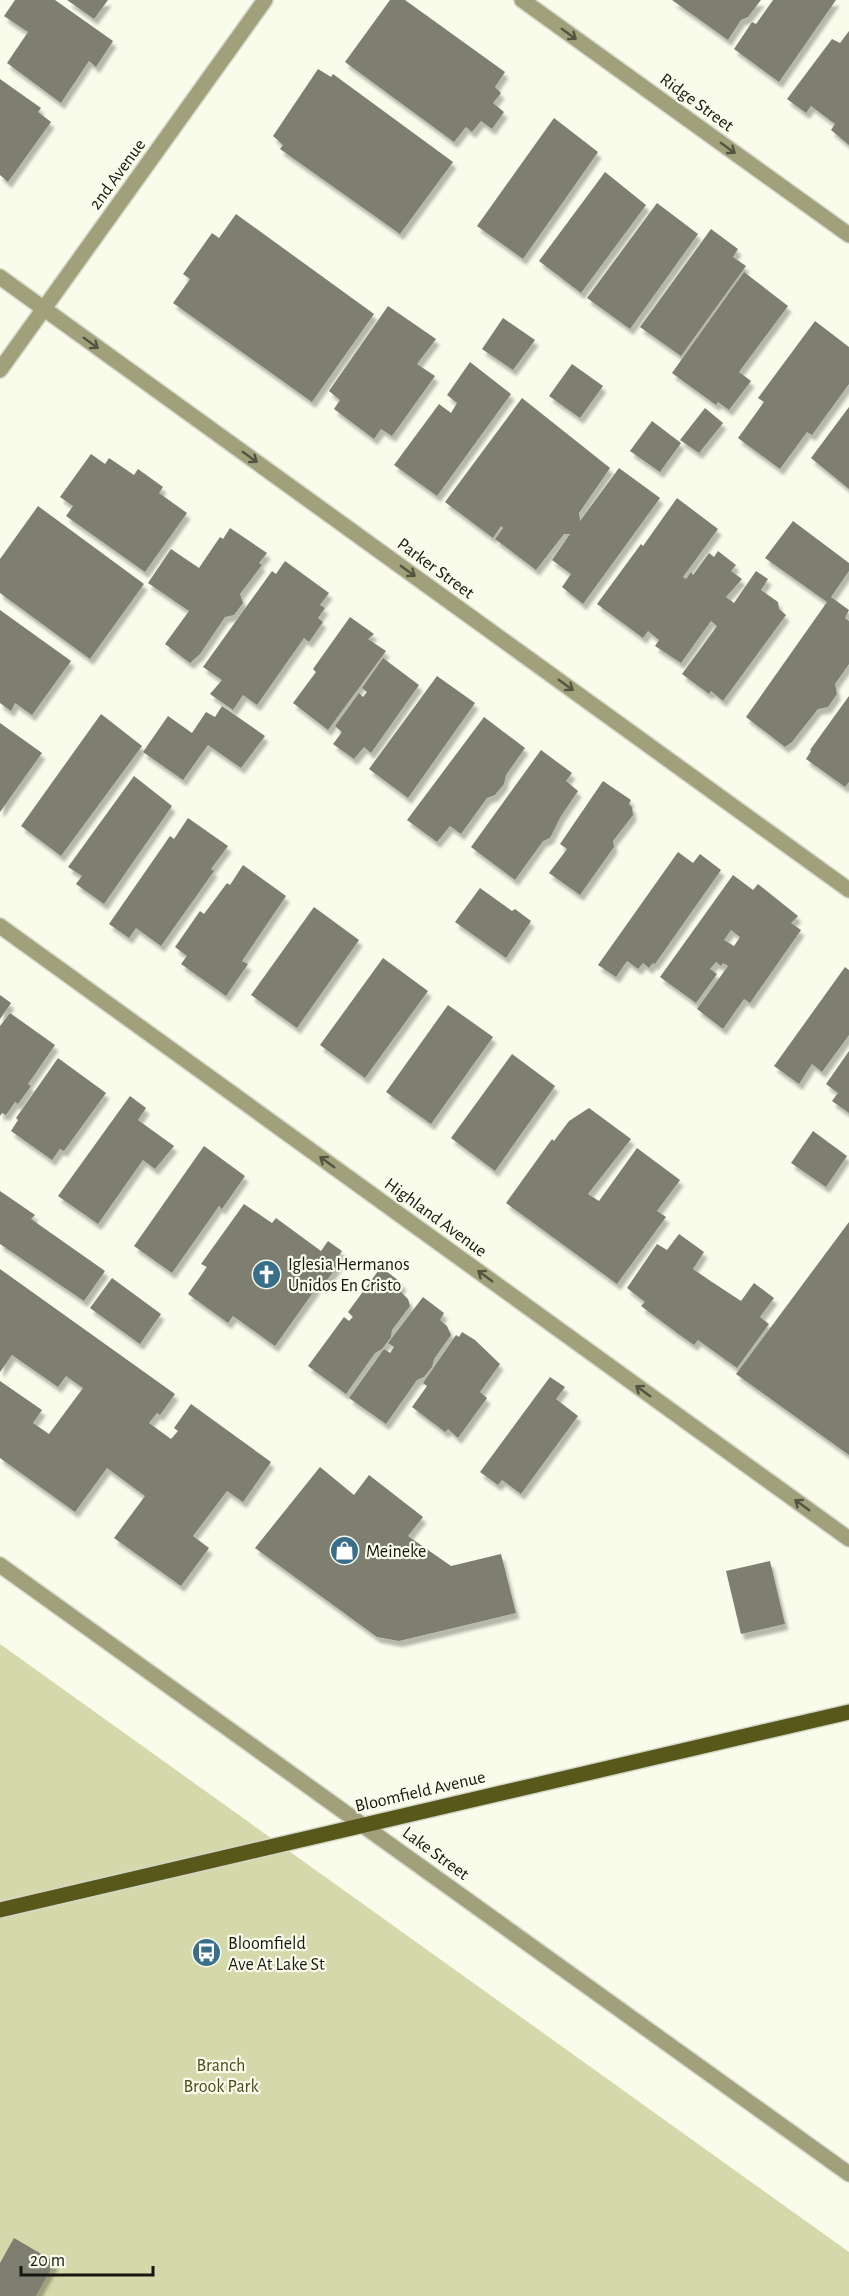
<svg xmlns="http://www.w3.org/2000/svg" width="849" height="2296" font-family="'Alegreya Sans',sans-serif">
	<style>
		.green { fill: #d5d8aa }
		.building { fill: #7e7f71; fill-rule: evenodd; filter: url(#shadow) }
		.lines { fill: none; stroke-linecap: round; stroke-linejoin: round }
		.minor-casing { stroke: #d5d7c8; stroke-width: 18 }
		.major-casing { stroke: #d5d7c8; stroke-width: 18 }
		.minor { stroke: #a0a17a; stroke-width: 15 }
		.major { stroke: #57581a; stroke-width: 15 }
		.oneway { stroke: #545540 }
		.labels { text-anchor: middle; stroke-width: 4.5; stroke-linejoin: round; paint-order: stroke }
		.street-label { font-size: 18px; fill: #161711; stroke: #f9fbeb }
		.poi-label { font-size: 18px; fill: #161711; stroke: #f9fbeb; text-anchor: start }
		.park-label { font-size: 18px; fill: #4b4c17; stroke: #f9fbeb }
	</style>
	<defs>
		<filter id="shadow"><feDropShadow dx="3.5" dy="6" stdDeviation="1.5" flood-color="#0004"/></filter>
	</defs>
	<rect width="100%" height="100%" fill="#f9fbeb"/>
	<path class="green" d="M0,1644L849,2252V2296H0Z"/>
	<g class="building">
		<path d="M15,0H55L113,41L96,67L89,61L61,103L7,63L28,32L4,16Z"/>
		<path d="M67,0H108L94,19Z"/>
		<path d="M390,0H405L505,72L495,87L501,93L493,103L504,112L492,129L481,121L472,132L466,127L454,142L345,62Z"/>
		<path d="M672,0H761L748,17L741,20L728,40Z"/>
		<path d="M773,0H836L779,82L734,49L752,22L756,24Z"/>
		<path d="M849,31V145L831,130L835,124L811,106L806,113L787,99L832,39L840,43Z"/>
		<path d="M318,69L331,77L333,74L453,162L400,234L280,149L283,145L273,136Z"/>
		<path d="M0,79L41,108L38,112L51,122L8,182L0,175Z"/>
		<path d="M554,118L598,152L523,259L477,226Z"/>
		<path d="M605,172L646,205L581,293L539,261Z"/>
		<path d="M657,203L698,234L630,329L587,298Z"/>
		<path d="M236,214L374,314L312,402L173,303L190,279L183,274L212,233L219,238Z"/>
		<path d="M711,229L738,249L733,257L746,266L681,356L640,327Z"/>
		<path d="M744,272L788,306L739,372L751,381L729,410L718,402L716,405L672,373Z"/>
		<path d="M388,306L436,339L417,364L435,376L392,436L381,429L374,439L334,409L340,400L329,391Z"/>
		<path d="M503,318L535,340L513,370L482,349Z"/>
		<path d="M815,321L849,347V384L812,435L807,432L780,469L738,438L764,402L758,398Z"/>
		<path d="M470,362L511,394L437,496L394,465L439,404L451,413L457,403L447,395Z"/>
		<path d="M572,364L603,386L580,418L549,396Z"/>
		<path d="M522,398L610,468L579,513L580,521L619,468L660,498L583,604L562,587L571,574L552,560L570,534H564L536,570L495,539L503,528L501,526L493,538L445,502Z"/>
		<path d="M849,407V489L811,458Z"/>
		<path d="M705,408L723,423L699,453L680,440Z"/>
		<path d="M652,421L681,443L660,472L630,451Z"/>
		<path d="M91,454L105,464L109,458L134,475L138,469L163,487L159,493L187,513L145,572L66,516L73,506L60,497Z"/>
		<path d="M677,498L718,529L683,577L686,579L691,572L693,575L709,553L714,557L718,551L736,565L731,571L742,579L726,597L734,603L756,571L768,579L761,590L778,602L779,609L786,615L723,701L711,691L709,694L682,674L717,626L711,621L681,663L655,646L659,640L648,631L643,638L597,604L641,544L643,546Z"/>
		<path d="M38,506L144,584L90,659L0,593V559Z"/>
		<path d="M793,521L849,563V571L831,597L849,610L845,618L849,621V664L835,684L837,694L828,707L818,709L792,742L785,747L746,717L827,602L765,558Z"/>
		<path d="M230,528L267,553L259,563L262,565L240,594L243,603L234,615L225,617L200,654L190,663L165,644L189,611L148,583L171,549L199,568L220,537L223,539Z"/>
		<path d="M285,561L329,593L320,605L325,608L318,618L323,622L309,642L304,638L257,705L243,695L233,710L210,694L222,680L203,667L272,571L276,574Z"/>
		<path d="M0,610L71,661L32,715L15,703L11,711L0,703Z"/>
		<path d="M350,617L374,634L368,639L386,651L328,730L293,703L316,672L313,669Z"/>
		<path d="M383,658L419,685L371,753L364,747L354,759L333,744L342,732L335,726L359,693L363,697L367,692L362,688Z"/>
		<path d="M437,676L475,703L408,798L369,769Z"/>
		<path d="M849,696V782L845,787L806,759L811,751L810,750Z"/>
		<path d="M222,706L265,736L241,768L208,745L183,780L143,752L168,716L192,733L206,712L215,717Z"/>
		<path d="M101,714L142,746L61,856L21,826Z"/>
		<path d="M484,717L525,748L506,775L504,784L495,795L487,798L461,834L450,826L437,842L407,820Z"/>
		<path d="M0,723L42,753L0,812Z"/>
		<path d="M541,750L572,773L566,781L578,791L561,816L550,838L543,841L515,880L471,847Z"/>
		<path d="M134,776L172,806L104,904L76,884L82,876L68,867Z"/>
		<path d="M603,781L631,800L629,804L632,807L633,815L613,841L614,847L580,895L549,873L567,849L560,844Z"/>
		<path d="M188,818L228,846L211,869L214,871L161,946L136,928L129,938L109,924L170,836L174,839Z"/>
		<path d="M678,852L693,863L700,854L721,870L655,964L653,963L649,968L643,963L638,969L627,961L616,977L598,965Z"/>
		<path d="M243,865L286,896L242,961L248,964L226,996L181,964L187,956L175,947L200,911L204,914L227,883L230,885Z"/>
		<path d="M733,875L753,890L758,884L798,916L791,923L801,930L750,1003L744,999L723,1029L697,1009L728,966L723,963L721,966L716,962L710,969L717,974L696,1003L660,977ZM731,930L740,937L734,946L724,940Z"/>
		<path d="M480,888L512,911L515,909L531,921L506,958L455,922Z"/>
		<path d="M314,907L359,940L297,1028L251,995Z"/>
		<path d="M383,958L428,991L365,1078L320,1045Z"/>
		<path d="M845,967L849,970V1035L822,1072L812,1064L799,1084L774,1066Z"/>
		<path d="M0,995L11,1003L0,1019Z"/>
		<path d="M448,1005L493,1037L431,1124L386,1092Z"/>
		<path d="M10,1013L55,1045L28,1084L31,1086L18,1104L15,1102L6,1115L2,1113L0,1116V1026Z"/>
		<path d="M849,1051V1113L832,1101L838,1093L826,1084Z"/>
		<path d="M512,1054L555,1086L495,1171L451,1138Z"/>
		<path d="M58,1058L106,1093L64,1151L60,1149L52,1160L11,1131L18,1120L16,1118Z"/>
		<path d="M130,1096L146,1108L138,1120L174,1146L155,1169L143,1160L98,1224L58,1196Z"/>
		<path d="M589,1108L631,1139L588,1194L599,1201L637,1148L680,1180L657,1211L666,1217L617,1284L506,1203L552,1139L554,1141L569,1121Z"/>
		<path d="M813,1131L847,1156L826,1187L791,1163Z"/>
		<path d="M204,1146L245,1176L222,1209L219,1206L172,1273L134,1246Z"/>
		<path d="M0,1191L35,1215L31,1219L105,1271L84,1301L0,1244Z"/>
		<path d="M244,1204L272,1223L276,1218L321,1251L328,1241L342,1251L335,1261L339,1264L325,1283L322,1280L275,1346L233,1316L228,1323L188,1294L207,1267L201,1264Z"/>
		<path d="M849,1222V1455L736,1374Z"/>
		<path d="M679,1234L704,1252L693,1269L712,1282L741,1301L754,1283L774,1298L760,1317L769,1324L737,1368L698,1340L694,1345L677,1333L641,1306L645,1302L627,1288L657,1244L667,1250Z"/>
		<path d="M381,1267L403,1284L399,1290L408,1299L410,1306L392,1330L391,1337L382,1349L375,1353L346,1394L308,1366L344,1317L349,1321L353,1317L348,1312Z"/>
		<path d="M0,1269L175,1394L160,1415L157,1413L149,1423L171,1439L178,1431L174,1428L191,1404L271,1462L243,1502L227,1491L193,1536L209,1548L181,1586L114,1538L145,1496L107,1468L75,1512L0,1458V1381L42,1410L33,1423L49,1434L83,1388L66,1376L58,1387L12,1355L0,1372Z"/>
		<path d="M112,1278L161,1314L140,1344L90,1308Z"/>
		<path d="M423,1297L444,1313L440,1320L447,1326L451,1335L434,1359L432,1367L424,1377L417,1380L386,1424L349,1398L384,1349L390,1353L394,1347L388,1343Z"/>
		<path d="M462,1332L475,1340L500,1364L480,1392L487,1398L458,1438L448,1429L445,1432L412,1407L427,1386L423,1383L456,1335L459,1337Z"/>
		<path d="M550,1377L565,1387L556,1399L578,1416L521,1494L502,1480L498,1485L480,1472Z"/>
		<path d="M320,1467L354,1495L369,1475L423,1517L408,1536L451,1566L501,1554L516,1613L399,1641L377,1637L255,1548Z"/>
		<path d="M770,1561L785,1624L741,1634L726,1571Z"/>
		<path d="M14,2238L55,2262L36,2296H0V2263Z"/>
	</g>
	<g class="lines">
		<defs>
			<g id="minor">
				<path d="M522,0L849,235"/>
				<path d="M0,277L849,890"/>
				<path d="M0,370L265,0"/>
				<path d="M0,926L849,1539"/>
				<path d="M0,1565L849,2174"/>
			</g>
			<path id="major" d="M0,1910L849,1712"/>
		</defs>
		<use href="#minor" class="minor-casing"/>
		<use href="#major" class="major-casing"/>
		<use href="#minor" class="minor"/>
		<use href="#major" class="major"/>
	</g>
	<defs><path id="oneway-shaft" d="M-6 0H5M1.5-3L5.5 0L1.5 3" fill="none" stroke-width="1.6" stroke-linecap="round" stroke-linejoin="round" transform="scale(1.5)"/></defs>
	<g class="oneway">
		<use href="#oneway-shaft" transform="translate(569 34) rotate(36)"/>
		<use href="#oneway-shaft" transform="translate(728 148) rotate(36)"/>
		<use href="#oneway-shaft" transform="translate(91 343) rotate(36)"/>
		<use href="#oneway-shaft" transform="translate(250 457) rotate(36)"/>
		<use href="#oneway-shaft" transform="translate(408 571) rotate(36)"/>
		<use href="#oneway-shaft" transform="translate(566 685) rotate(36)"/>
		<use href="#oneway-shaft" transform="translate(327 1162) rotate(-144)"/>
		<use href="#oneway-shaft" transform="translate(485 1276) rotate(-144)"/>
		<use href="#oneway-shaft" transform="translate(643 1391) rotate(-144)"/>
		<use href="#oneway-shaft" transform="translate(802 1505) rotate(-144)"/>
	</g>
	<defs>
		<symbol id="church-disc" viewBox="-11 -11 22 22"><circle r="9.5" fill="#3a6f8b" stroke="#f9fbeb"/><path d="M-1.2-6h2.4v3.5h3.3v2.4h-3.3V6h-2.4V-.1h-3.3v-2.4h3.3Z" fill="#fff"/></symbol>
		<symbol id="shop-disc" viewBox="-11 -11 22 22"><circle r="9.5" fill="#3a6f8b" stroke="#f9fbeb"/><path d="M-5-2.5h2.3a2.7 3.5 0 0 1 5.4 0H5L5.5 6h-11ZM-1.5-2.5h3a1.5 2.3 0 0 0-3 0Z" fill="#fff"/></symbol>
		<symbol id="bus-disc" viewBox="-11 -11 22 22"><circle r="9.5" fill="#3a6f8b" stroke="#f9fbeb"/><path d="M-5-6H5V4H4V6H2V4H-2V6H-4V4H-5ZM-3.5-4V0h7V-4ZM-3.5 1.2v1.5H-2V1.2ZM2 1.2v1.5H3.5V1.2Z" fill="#fff"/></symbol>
	</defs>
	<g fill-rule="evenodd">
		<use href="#church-disc" x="250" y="1258" width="33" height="33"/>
		<use href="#shop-disc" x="328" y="1534" width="33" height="33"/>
		<use href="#bus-disc" x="190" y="1936" width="33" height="33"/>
	</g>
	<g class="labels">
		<g class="street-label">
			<text transform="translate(697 102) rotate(36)" y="6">Ridge Street</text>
			<text transform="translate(117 174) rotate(-54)" y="6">2nd Avenue</text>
			<text transform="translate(436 568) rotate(36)" y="6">Parker Street</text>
			<text transform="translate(436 1217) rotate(36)" y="6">Highland Avenue</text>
			<text transform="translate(420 1791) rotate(-13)" y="6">Bloomfield Avenue</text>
			<text transform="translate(436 1853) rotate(36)" y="6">Lake Street</text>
		</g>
		<g class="poi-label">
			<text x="288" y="1270">Iglesia Hermanos<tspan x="288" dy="21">Unidos En Cristo</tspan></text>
			<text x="366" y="1557">Meineke</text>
			<text x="228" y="1949">Bloomfield<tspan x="228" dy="21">Ave At Lake St</tspan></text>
		</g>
		<g class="park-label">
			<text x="221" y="2071">Branch<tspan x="221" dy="21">Brook Park</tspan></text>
		</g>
	</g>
	<path d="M21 2266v9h132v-9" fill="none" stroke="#161711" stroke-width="3"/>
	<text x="30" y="2266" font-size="18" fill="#161711" stroke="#f9fbeb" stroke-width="4.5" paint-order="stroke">20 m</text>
</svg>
